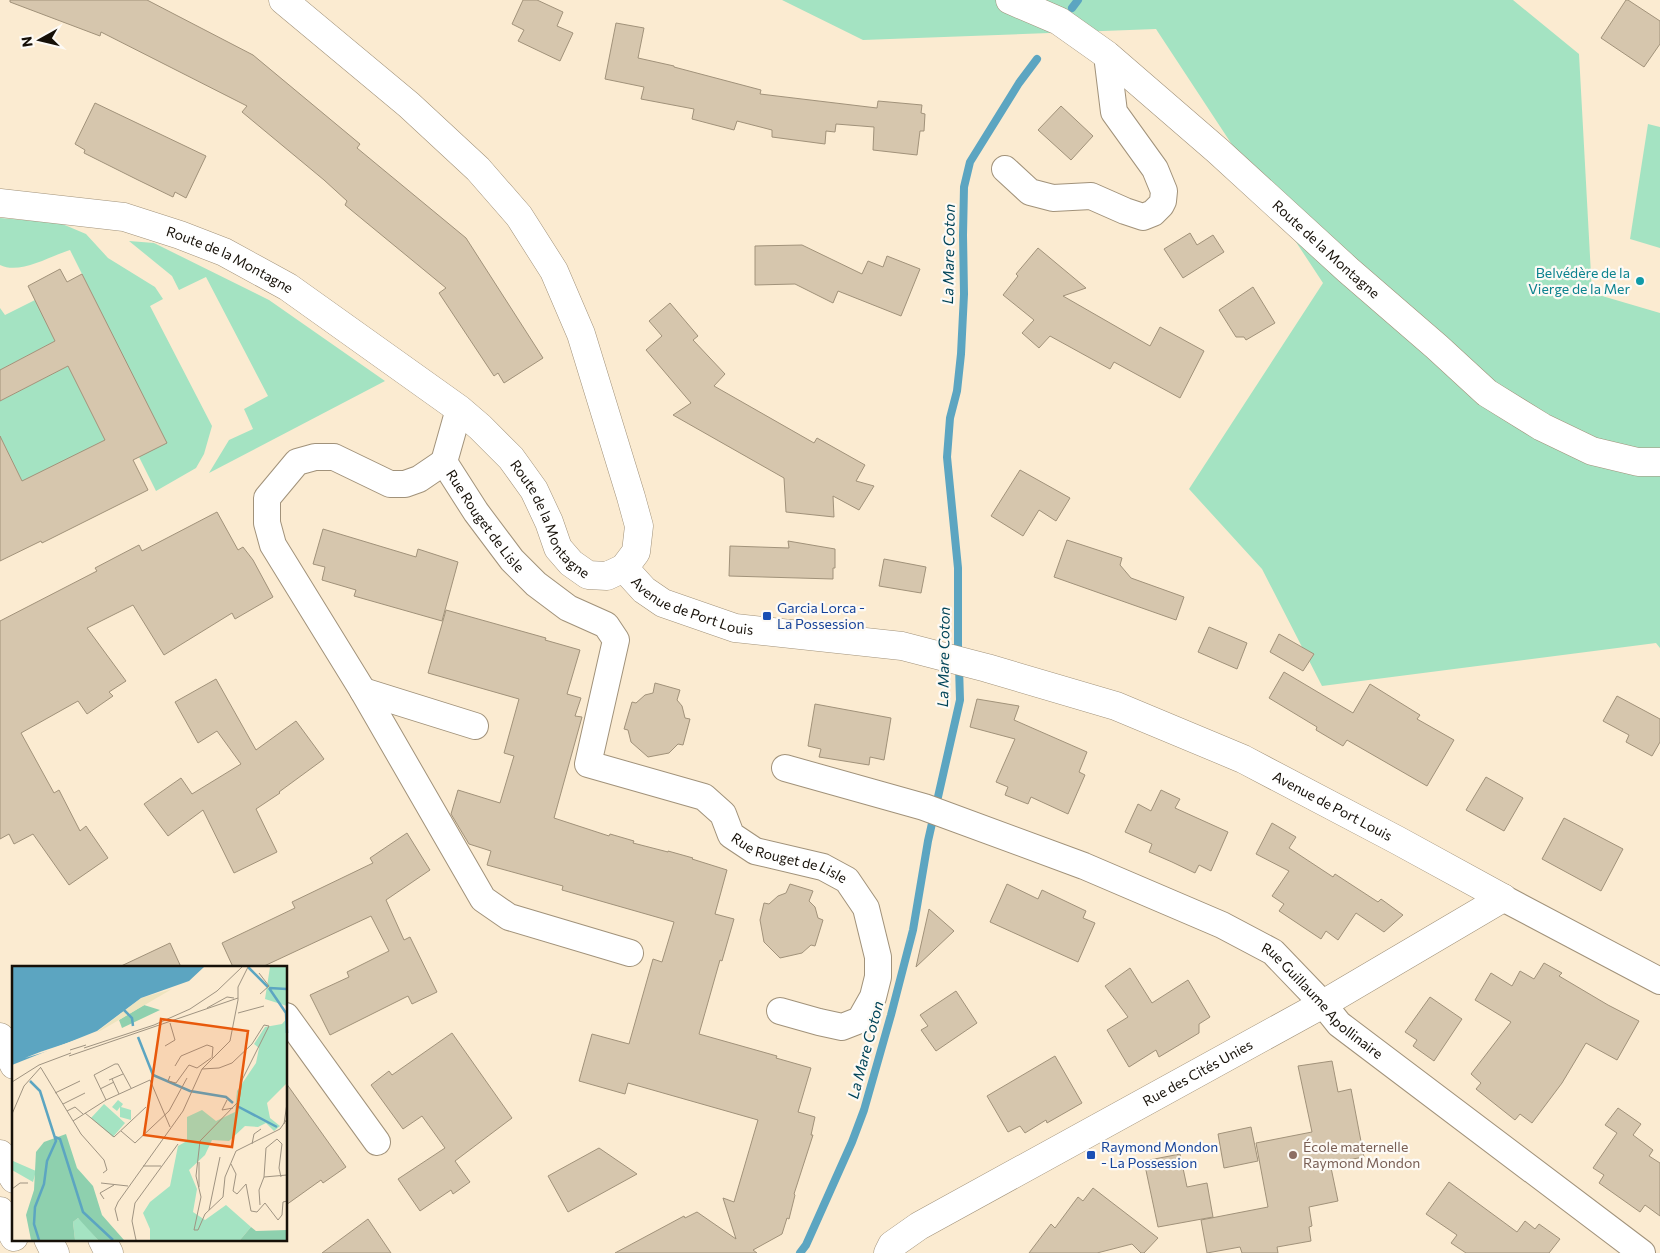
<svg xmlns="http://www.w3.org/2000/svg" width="1660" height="1253" font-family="Commissioner,sans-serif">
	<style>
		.green { fill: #a4e3c2 }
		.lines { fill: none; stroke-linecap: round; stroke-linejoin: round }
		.stream { stroke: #5ca5c1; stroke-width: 8 }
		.building { fill: #d6c6ad; stroke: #a1927a }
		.minor-casing { stroke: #a1927a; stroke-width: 28 }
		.tertiary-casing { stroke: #a1927a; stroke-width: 29 }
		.secondary-casing { stroke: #a1927a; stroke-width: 29 }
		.primary-casing { stroke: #a1927a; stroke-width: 29 }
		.minor { stroke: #fff; stroke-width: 26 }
		.tertiary { stroke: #fff; stroke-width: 28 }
		.secondary { stroke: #fff; stroke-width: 28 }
		.primary { stroke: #fff; stroke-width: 28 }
		.culture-dot { fill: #0f9aa8; stroke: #fdfaf5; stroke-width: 2 }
		.transit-dot { fill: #1a4fb4; stroke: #fdfaf5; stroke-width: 2 }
		.education-dot { fill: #8d6e63; stroke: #fdfaf5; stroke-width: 2 }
		.labels { text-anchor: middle; stroke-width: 4.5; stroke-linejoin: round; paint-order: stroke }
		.street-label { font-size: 14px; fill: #161008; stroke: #fdfaf5 }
		.culture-label { font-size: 14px; fill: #0d838f; stroke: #fdfaf5; text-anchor: end }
		.transit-label { font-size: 14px; fill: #164399; stroke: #fdfaf5; text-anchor: start }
		.education-label { font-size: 14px; fill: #785e54; stroke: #fdfaf5; text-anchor: start }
		.water-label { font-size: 15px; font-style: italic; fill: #014458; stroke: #fdfaf5 }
		.inset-river { fill: none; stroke: #5ca5c1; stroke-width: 2.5 }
		.inset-road { fill: none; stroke: #9f9381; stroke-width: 1 }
		.view { fill: #e8590c; fill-opacity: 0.15; stroke: #e8590c; stroke-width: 2.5 }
		.inset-edge { fill: none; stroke: #161008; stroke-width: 2.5 }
	</style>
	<rect width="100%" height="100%" fill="#fbebd1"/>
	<g class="green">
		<path d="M782,0H1513L1579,54L1592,293L1660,313V648L1656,643L1322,686L1262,569L1189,489L1323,283L1156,29L863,40Z"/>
		<path d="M1648,124L1660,127V248L1630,239Z"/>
		<path d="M0,218L60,223L86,234L108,258L155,287L163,299L150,306L212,426L204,454L196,468L156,491L139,457L166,442L70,250C50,256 20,275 0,265Z"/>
		<path d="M129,241L154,243L269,300L385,381L209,473L229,440L253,429L244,409L268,396L206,277L179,290L172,276Z"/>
		<path d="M35,300L55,341L0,370V308L5,315Z"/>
		<path d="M68,366L105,440L23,483L3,442L0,443V401Z"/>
	</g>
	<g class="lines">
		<g class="stream">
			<path d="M1072,8L1078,0"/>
			<path d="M958,655V568L947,457L950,418L957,391L961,354L964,294L963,235L964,187L970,162L1019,83L1037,59"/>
			<path d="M800,1253L806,1245L852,1142L864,1110L891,1015L913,930L928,841L960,700L959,666"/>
		</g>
	</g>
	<g class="building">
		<path d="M10,0H147L253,55L360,144L357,148L466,238L543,358L504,383L498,373L494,376L439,293L446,288L345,205L347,201L324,180L242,112L247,106L101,32L100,36L10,2Z"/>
		<path d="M523,0H537L563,12L557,26L573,33L560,61L518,41L524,30L512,24Z"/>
		<path d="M1626,0H1628L1660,21V44L1644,67L1601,38Z"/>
		<path d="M616,23L644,28L638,58L674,66V67L761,90L760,94L877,108L878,101L922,105L921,113L925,114L924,131H920L917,155L873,150L874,127L836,124L835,132L826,131L825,144L772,137V130L737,121L734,130L692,119L694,109L641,99L644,87L605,79Z"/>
		<path d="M95,103L206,156L186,198L175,192L173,197L138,180L84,153L85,150L75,144Z"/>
		<path d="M1061,106L1093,136L1071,160L1038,130Z"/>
		<path d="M1190,233L1197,245L1213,235L1224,252L1183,278L1164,249Z"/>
		<path d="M802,245L862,274L868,261L883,267L887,256L920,269L901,316L838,291L833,303L795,284L755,285V246Z"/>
		<path d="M1038,248L1086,288L1063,296L1150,346L1160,327L1204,351L1180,398L1114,362L1110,369L1050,336L1039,348L1022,333L1034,320L1003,295L1018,276L1016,274Z"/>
		<path d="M60,269L67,282L82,274L167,443L133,460L148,490L42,543L41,541L0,561V436L22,481L105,440L68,366L0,401V370L55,341L28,286Z"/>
		<path d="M1253,287L1275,323L1246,340L1244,337H1236L1219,310Z"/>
		<path d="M670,303L698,336L693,340L725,374L714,386L814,443L817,438L865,465L856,481L874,486L859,510L833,496L834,517L786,512L784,478L673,415L691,403L646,350L662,336L649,321Z"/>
		<path d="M1020,470L1070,498L1056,521L1039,510L1023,536L991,516Z"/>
		<path d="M217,512L238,550L243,547L253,560L273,597L235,619L232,613L164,655L133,605L87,628L126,681L109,692L113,696L87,714L78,701L21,733L54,793L59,790L80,831L86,826L108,858L69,885L33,834L14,844L9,834L0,839V621L97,571L95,568L139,545L142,551Z"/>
		<path d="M323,529L416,557L418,549L458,562L442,621L354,596L356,590L322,580L325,567L313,564Z"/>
		<path d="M1067,540L1122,558L1120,565L1131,578L1184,597L1176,620L1054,577Z"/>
		<path d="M788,541L835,549V568H833V579L729,576L730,546L789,548Z"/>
		<path d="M884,559L926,567L921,593L879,586Z"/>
		<path d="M446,610L546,638L545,640L580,650L567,694L581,698L575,716L582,717L554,818L609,836L610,834L634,841L633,843L668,852V851L693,858L692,859L727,870L715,914L734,919L722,961L720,960L699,1034L777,1056L776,1058L811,1068L798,1112L815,1117L811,1135H813L794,1194L795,1195L789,1219L787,1218L782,1234L753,1250L757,1253H615L684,1216L685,1218L697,1212L736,1239L723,1198L734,1202L758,1120L628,1083L625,1094L579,1081L592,1034L629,1044L653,959L662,962L674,922L562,890L563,886L487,865L491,851L469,844L451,814L458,790L500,803L514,756L504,753L519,699L428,673Z"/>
		<path d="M1209,627L1247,643L1237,669L1198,652Z"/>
		<path d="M1279,634L1314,654L1303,671L1270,652Z"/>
		<path d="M1284,672L1353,713L1370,684L1420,715L1417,719L1454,740L1427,786L1347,740L1343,746L1316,730L1317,727L1269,698Z"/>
		<path d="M216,679L256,750L296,721L324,759L279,792L280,793L256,809L277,852L234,873L203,810L168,836L144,804L181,778L192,794L241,764L217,731L198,743L175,702Z"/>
		<path d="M655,683L680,690L677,700L682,706L685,718L690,719L683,745L678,744L669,753L648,757L631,742L628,730L624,729L632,702L636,703L645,695L653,693Z"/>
		<path d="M1617,696L1660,719V742L1652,756L1626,742L1629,735L1603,721Z"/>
		<path d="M977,699L1019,706L1014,720L1087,752L1079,772L1085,775L1068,814L1031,797L1028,804L1005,795L1008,787L996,782L1015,739L970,727Z"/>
		<path d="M815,704L891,718L884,760L870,757L869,765L819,757L821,749L808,746Z"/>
		<path d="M1486,777L1523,798L1504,831L1466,810Z"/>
		<path d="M1161,790L1180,799L1175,808L1228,832L1211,871L1199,865L1195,873L1172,862L1149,852L1152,844L1125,832L1138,804L1151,811Z"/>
		<path d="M1564,818L1623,849L1601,891L1542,859Z"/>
		<path d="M1272,823L1296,837L1289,848L1333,877L1335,874L1378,902L1381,899L1403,915L1384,932L1356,913L1338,940L1326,931L1321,939L1279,911L1284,904L1272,896L1289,871L1256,854Z"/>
		<path d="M407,833L430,870L386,900L404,940L410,937L437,992L412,1004L408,996L330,1035L310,995L349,977L347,972L389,951L371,916L262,967H233L222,943L295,908L292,902L373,863L370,858Z"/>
		<path d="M790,884L813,891L809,901L815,907L818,918L823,920L815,946L811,945L802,953L780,958L764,942L760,920L764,903L769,904L778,896L786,893Z"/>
		<path d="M1007,884L1038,899L1042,890L1086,911L1083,918L1095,923L1078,962L990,922Z"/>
		<path d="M929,909L954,931L916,967Z"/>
		<path d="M170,943L181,967H119Z"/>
		<path d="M1544,963L1562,973L1559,976L1608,1005L1639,1021L1617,1060L1586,1043L1562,1083L1532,1123L1520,1114L1515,1120L1476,1089L1481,1083L1471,1074L1511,1022L1475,1000L1491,973L1512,986L1520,971L1534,979Z"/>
		<path d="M1130,968L1152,1003L1188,980L1210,1017L1199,1024V1033L1159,1057L1156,1050L1129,1067L1107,1030L1128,1017L1105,986Z"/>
		<path d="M956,991L977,1023L936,1051L921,1030L928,1026L920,1015Z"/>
		<path d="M1430,997L1462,1019L1434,1061L1413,1046L1417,1040L1405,1032Z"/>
		<path d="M452,1033L512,1118L455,1161L470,1182L453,1194L451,1190L420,1211L398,1179L445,1148L422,1116L403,1129L371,1085L389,1071L392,1075Z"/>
		<path d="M1055,1056L1082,1103L1047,1123L1046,1120L1025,1133L1020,1126L1008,1132L987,1096Z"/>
		<path d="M1332,1061L1338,1092L1351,1089L1364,1157L1330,1163L1338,1201L1309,1207L1312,1226L1309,1227L1311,1241L1277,1247L1278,1253H1242L1240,1247L1207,1253L1201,1220L1268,1207L1256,1143L1312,1132L1298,1066Z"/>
		<path d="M286,1083L346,1167L323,1183L321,1180L286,1205Z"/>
		<path d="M1618,1108L1641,1124L1633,1135L1653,1150L1649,1156L1660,1163V1216L1645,1205L1640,1212L1599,1183L1604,1175L1593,1168L1617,1133L1605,1125Z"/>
		<path d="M1251,1127L1258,1161L1224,1168L1218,1134Z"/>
		<path d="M599,1148L637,1174L568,1212L548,1176Z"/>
		<path d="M1180,1154L1187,1187L1207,1183L1213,1217L1158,1227L1144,1161Z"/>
		<path d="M1449,1182L1517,1232L1525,1221L1535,1229L1539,1224L1560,1239L1549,1253H1466L1451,1243L1457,1235L1426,1214Z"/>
		<path d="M1093,1188L1158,1238L1144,1253H1141L1132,1244L1097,1253H1029L1051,1224L1055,1228L1078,1197L1083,1201Z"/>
		<path d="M368,1219L391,1253H322Z"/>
	</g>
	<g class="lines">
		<defs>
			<g id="minor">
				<path d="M1005,169L1030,192L1053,198L1091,196L1125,211L1143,217L1153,213L1161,205L1163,201L1164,191L1155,169L1114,112L1107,55"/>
				<path id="s1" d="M444,462L476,512L512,560L536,584L568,608L606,625L616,640L588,764L704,797L723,814L731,835L755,851L823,867L847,880L866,908L878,957V977L873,997L860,1020L842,1027L819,1022L780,1011"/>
				<path d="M444,462L419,479L405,484H390L334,457H315L297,462L267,498V523L273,545L363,691L483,899L509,917L630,953"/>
				<path d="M444,462L459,409"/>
				<path d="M363,691L475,726"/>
				<path id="s2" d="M785,768L924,807L1084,866L1222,925L1273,952L1323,1004L1339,1024L1642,1253"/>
				<path d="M1503,898L1660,981"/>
				<path d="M286,1016L377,1142"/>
			</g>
			<g id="tertiary">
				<path id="s3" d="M624,568L644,590L663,603L735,628L902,646L987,668L1116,706L1243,759L1397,840L1503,898"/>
				<path id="s4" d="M888,1253L892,1245L919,1226L1323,1004L1503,898"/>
			</g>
			<g id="secondary">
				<path id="s5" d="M1010,0L1059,21L1107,55L1218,151L1348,270L1437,347L1487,393L1542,427L1592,451L1638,462H1660"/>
				<path id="s6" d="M0,203L124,217L180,235L224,252L288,287L459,409L480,427L511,458L534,490L549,522L558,548L571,563L588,575L607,576L624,568L636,552L639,526L631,497L581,334L554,271L519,216L478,169L409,105L283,0"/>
			</g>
			<g id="primary">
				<path d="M0,1037L14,1065"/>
				<path d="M0,1154L14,1179"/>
				<path d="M0,1211L14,1237"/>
				<path d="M48,1239L55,1253"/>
				<path d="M102,1239L109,1253"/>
			</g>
		</defs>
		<use href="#minor" class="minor-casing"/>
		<use href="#tertiary" class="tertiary-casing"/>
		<use href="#secondary" class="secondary-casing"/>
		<use href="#primary" class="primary-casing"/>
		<use href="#minor" class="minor"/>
		<use href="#tertiary" class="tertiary"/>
		<use href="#secondary" class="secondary"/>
		<use href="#primary" class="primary"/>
	</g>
	<circle class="culture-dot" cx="1640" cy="281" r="5"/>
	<g class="transit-dot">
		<rect x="762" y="611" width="10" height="10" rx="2.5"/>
		<rect x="1086" y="1150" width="10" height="10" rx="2.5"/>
	</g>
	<circle class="education-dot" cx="1293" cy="1155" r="5"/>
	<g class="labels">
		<g class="street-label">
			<text dy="5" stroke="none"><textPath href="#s5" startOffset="405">Route de la Montagne</textPath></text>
			<text dy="5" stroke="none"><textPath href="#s6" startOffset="239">Route de la Montagne</textPath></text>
			<text dy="5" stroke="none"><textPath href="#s6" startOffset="659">Route de la Montagne</textPath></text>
			<text dy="5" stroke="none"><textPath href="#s1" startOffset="72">Rue Rouget de Lisle</textPath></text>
			<text dy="5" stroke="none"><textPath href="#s3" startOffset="81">Avenue de Port Louis</textPath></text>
			<text dy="5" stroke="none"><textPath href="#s3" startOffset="758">Avenue de Port Louis</textPath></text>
			<text dy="5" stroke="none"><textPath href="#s1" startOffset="612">Rue Rouget de Lisle</textPath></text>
			<text dy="5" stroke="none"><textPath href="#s2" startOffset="592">Rue Guillaume Apollinaire</textPath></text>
			<text dy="5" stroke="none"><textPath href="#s4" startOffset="360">Rue des Cités Unies</textPath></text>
		</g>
		<g class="culture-label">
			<text x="1630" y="278">Belvédère de la<tspan x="1630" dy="16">Vierge de la Mer</tspan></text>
		</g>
		<g class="transit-label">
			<text x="777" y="613">Garcia Lorca -<tspan x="777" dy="16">La Possession</tspan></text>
			<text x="1101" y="1152">Raymond Mondon<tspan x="1101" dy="16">- La Possession</tspan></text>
		</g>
		<g class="education-label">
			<text x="1303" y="1152">École maternelle<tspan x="1303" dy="16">Raymond Mondon</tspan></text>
		</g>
		<g class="water-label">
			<text transform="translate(949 254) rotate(-89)" y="5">La Mare Coton</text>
			<text transform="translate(944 657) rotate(-89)" y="5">La Mare Coton</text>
			<text transform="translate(866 1050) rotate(-75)" y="5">La Mare Coton</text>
		</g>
	</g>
	<g transform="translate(12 966)">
		<rect width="275" height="275" fill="#fbebd1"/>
		<path d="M258,1H275V40L253,33ZM275,52V117L255,137L258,152L268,160L262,165L254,157L246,161L233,160L217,175L200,174L193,189L177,204L185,223L181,246L193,254L214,239L239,261L228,274H138V263L131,247L138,236L158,220L166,180L175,175V151L190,144L204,155L223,146L225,125L244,97L247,82L242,78L253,61L270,58ZM106,134L111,138L109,141L119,144V154L108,151V141L105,145L100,141ZM92,138L113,157L101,171L79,152ZM1,195L24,205L21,216L0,204ZM66,252L70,255L86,274H63L61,256Z" fill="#a4e3c2"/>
		<path d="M132,39L148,44L110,62L107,54ZM54,168L65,202L81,220L90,249L112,274H86L66,252L61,256L63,274H19L14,249L22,224L24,186L32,176ZM239,261L244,265L275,264V274H228Z" fill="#8ed0ae"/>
		<path d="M160,23L88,65L85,66L129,32Z" fill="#eee4bf"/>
		<path d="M0,1H192L177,15L129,32L85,65L0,99Z" fill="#5ca5c1"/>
		<path d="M88,66L60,78L13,92L28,86Z" fill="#fbebd1"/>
		<path class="inset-river" d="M236,1L256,21M257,22L274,47L275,67M257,22L275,23M112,44L120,52L121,60M126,71L141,109L178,125L214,131L221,137M18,115L28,125L44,175L35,195L32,218L23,241L22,258L27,274M225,140L265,161M43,171L48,173L71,246L101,274"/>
		<path class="inset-road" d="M247,7L257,20L248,28M226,34V21L236,1M195,42L215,31L222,32M226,47L252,40M153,80L163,74L158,57M72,82L142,59L178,43L205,25L230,1M58,84L74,79M57,90L226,32M163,100L169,90L195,79L201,81L200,92M29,102L69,168L92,194L95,204L91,207M190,103L207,102L220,97L240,78L252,59L257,60L230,114L227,135L188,175L184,210L189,231L182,264H186L193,248L211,231L213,211L224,185L268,163L275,153M190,103L218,75L226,34M158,110L156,115L164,117L177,99L185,102L199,92M100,113L107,128M97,114L111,108M0,116L27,99L59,87M88,123L102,116M43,127L68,115M94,134L82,109L103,98H106L119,122M215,134L210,144L221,142M51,138L73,127M55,145L63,141L71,148M73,147L102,171L134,141M0,148L12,120L29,101M61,155L94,134L138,114L158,161M272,158L275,137M109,165L123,177L157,145L175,112M240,178L242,168L249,163M187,196V221M219,198L224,208L221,225L225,228L234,218L239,245L245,246L253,237L266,254L270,249L271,236L275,235M131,200H149M252,211L254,182L265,173L270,178L267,202L269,211M252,211L275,209M89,217L116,220M0,223L8,217H16M92,233L88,227L102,219M248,239L247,224L252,211M197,244L208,191M106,255L103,243L106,236L171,145L190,103M124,274L120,255L123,237L166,178"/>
		<path class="view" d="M149,53L236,65L220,181L132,169Z"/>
		<rect width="275" height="275" class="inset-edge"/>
	</g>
	<g transform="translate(40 40) rotate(262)" stroke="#fdfaf5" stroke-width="4" paint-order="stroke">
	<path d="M0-4L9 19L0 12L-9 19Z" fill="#161008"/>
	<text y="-8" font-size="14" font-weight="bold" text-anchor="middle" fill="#161008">N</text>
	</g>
</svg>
